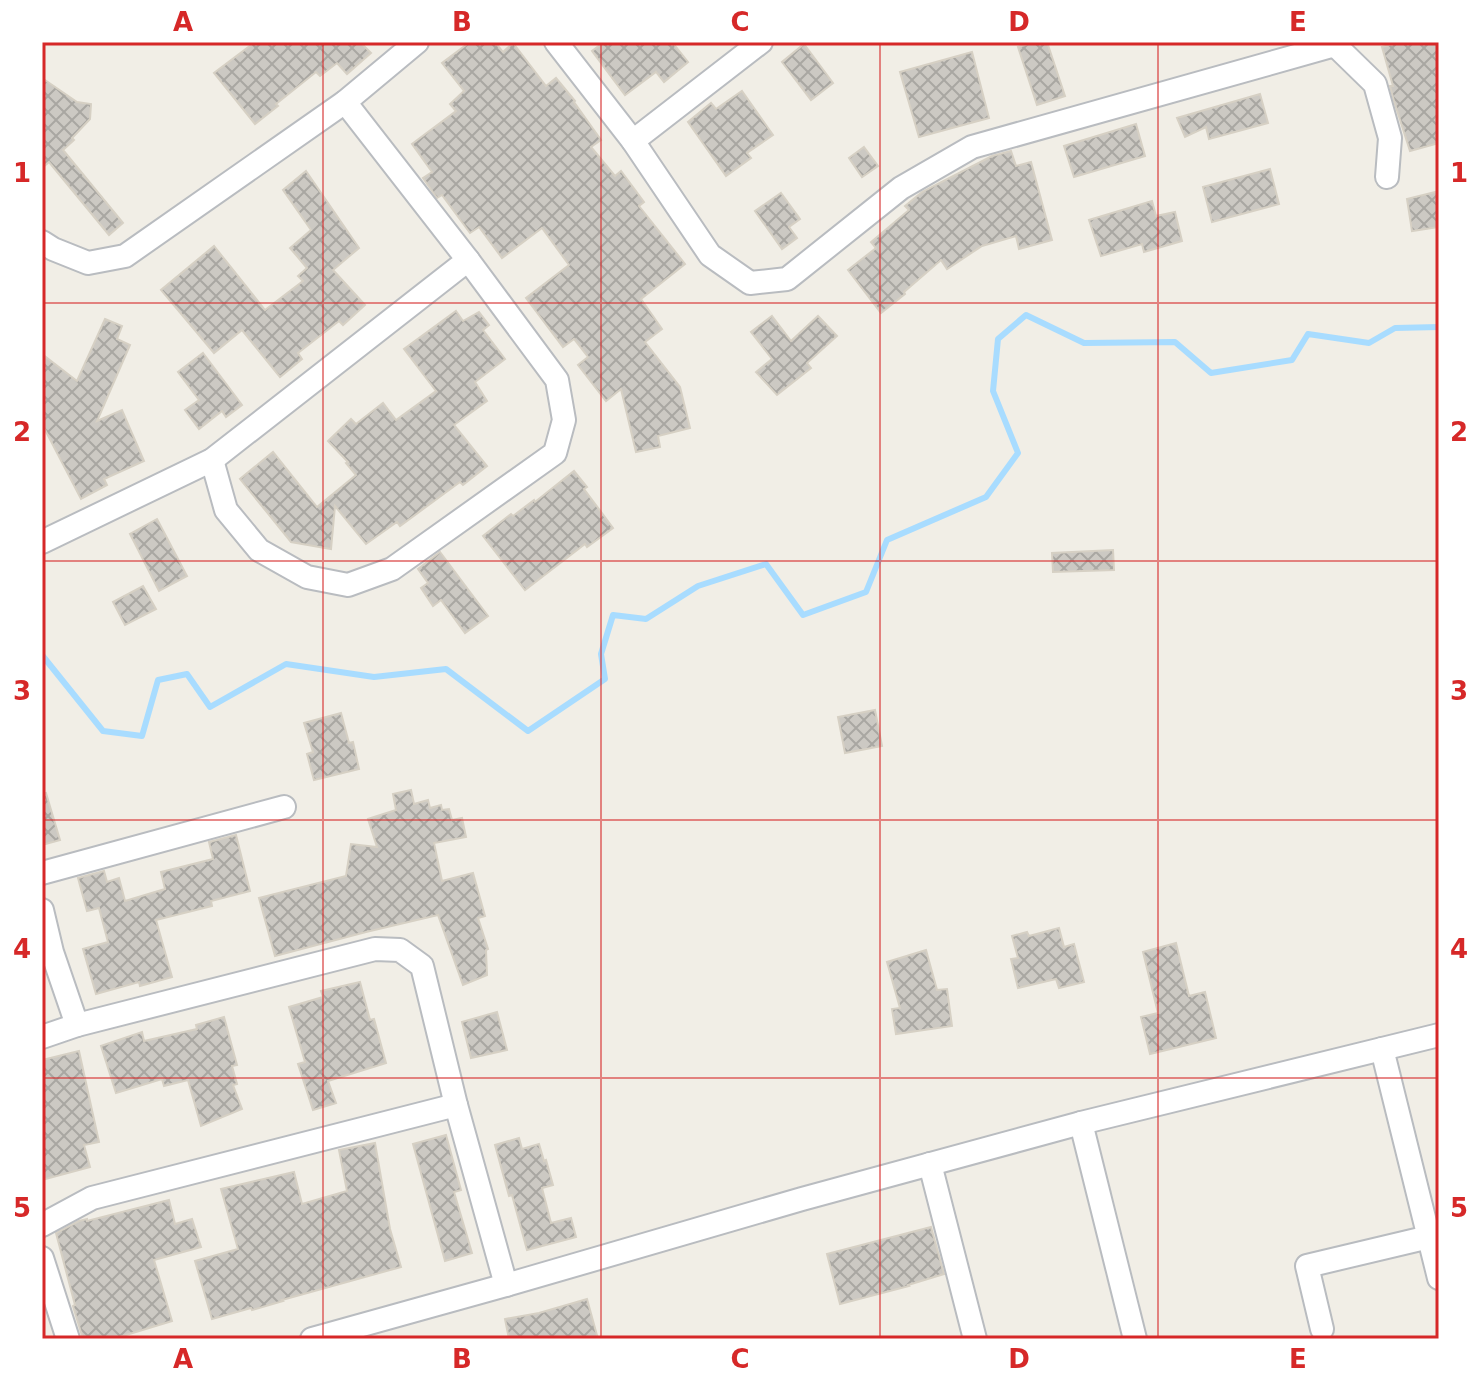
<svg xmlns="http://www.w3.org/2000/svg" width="1481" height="1381" font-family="'DejaVu Sans',sans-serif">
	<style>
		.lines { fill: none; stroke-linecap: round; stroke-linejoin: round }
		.stream { stroke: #a8dcff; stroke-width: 6 }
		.building { fill: url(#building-cross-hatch); stroke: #d6d0c4; stroke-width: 2 }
		.minor-casing { stroke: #b9bcc0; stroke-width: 26 }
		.minor { stroke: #fff; stroke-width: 22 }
		.grid { fill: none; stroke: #d62828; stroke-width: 2; stroke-opacity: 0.55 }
		.neatline { fill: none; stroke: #d62828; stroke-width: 3 }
		.grid-label { font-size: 26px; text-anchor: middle; font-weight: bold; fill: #d62828 }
	</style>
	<defs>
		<pattern id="building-cross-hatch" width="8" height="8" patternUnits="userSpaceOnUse" patternTransform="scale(2)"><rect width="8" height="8" fill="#ccc9c3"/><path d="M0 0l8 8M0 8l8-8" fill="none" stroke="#a9a7a2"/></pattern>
	</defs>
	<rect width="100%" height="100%" fill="#f1eee6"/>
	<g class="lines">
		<path class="stream" d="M42,655L103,731L142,736L158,680L187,674L210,707L286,664L374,677L446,669L528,731L605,679L601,654L613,615L646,619L698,586L766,564L803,615L866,592L887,540L986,497L1018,453L993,391L998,339L1026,315L1084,343L1175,342L1211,373L1292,360L1308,334L1369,343L1395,328L1439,327"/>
	</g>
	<g class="building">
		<path d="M255,42H360L371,53L347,74L337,63L320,76L316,72L276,104L278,106L255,124L214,73Z"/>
		<path d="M470,42H495L503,52L513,43L546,86L556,78L575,101L574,102L601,140L591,147L615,176L621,171L644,202L639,206L685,264L641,299L662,329L645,342L680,387L690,428L658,436L660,447L636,452L621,389L606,401L578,365L588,357L574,339L563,347L526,298L569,265L542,228L502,258L479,227L470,233L442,195L437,198L423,178L432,172L412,144L456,111L450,104L464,91L442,63Z"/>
		<path d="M604,42H672L688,62L664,82L656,72L625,95L592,51Z"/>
		<path d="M1035,42H1047L1065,96L1037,105L1018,47Z"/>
		<path d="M1400,42H1439V143L1410,151L1394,101L1390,86H1393L1382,47Z"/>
		<path d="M804,44L833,83L811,100L782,62Z"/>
		<path d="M972,52L989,118L919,137L900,72Z"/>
		<path d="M42,78L77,102L91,104L90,119L72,138L74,140L63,150L123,223L109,235L49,162L42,168Z"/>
		<path d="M742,91L773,135L747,153L751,158L726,176L688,122L711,103L716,109Z"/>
		<path d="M1260,94L1268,123L1209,139L1206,127L1185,137L1177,118Z"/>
		<path d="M1136,124L1145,156L1074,177L1064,146Z"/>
		<path d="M864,147L878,166L862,177L849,158Z"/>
		<path d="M1011,151L1016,166L1031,162L1052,240L1019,249L1016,236L982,246L947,269L941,260L904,292L905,294L881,313L848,270L876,248L871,242L909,210L905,206L922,192L992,156Z"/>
		<path d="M1270,169L1279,204L1212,222L1203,187Z"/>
		<path d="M306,171L359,248L333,270L365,305L343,325L339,321L298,353L302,359L280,377L242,330L214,353L161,290L214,246L265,310L303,281L298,276L307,268L290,248L311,230L283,190Z"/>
		<path d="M1439,191V227L1412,231L1407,199Z"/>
		<path d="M781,193L800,219L789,227L797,238L782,249L755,211Z"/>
		<path d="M1152,201L1156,216L1175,212L1182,241L1144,252L1142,244L1101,256L1089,220Z"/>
		<path d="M456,311L463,321L479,312L489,325L483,330L505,359L475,382L487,401L454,425L487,466L463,485L460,482L400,526L397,522L366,544L335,506L331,549L291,542L240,479L273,452L317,507L356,475L346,463L348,462L328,441L351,419L356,424L383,403L396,420L436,391L404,349Z"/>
		<path d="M772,316L791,341L818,316L837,336L807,363L811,368L777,395L756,372L772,359L751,332Z"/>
		<path d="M105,319L122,326L117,339L130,345L97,421L122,410L144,461L104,479L107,485L81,499L42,424V354L77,381Z"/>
		<path d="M203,353L242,405L226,417L222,411L199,429L185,410L199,400L178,372Z"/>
		<path d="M574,471L587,487L584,489L613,528L587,547L585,544L525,590L483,536L511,514L513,516L534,500L535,502Z"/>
		<path d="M157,519L187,576L159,591L130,534Z"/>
		<path d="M1113,550L1114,570L1053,572L1052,553Z"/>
		<path d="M440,552L488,616L465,633L441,600L433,606L421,588L428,583L418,569Z"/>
		<path d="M143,586L156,609L125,625L113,602Z"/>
		<path d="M875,710L882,746L845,753L838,717Z"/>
		<path d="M341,713L349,743L353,742L359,769L314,780L307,754L313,752L304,723Z"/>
		<path d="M411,790L414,804L428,800L430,808L441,805L442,810L449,809L452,820L462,818L466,837L434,843L442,881L473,873L485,916L478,918L488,949L486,950L487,975L463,985L438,915L366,932L275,956L259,898L346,876L351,844L377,847L368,819L396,810L393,794Z"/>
		<path d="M46,793L60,840L42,845V794Z"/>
		<path d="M236,835L250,891L211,901L212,906L156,920L172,977L140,986L139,982L96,994L83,949L108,942L99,908L87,911L78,878L104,871L107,882L119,878L125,901L165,889L161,872L213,859L209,842Z"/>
		<path d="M1059,928L1064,947L1074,944L1084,982L1059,988L1056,979L1018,988L1011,959L1018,958L1012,936L1027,932L1029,936Z"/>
		<path d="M1176,943L1189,996L1205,992L1216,1038L1150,1054L1141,1017L1158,1013L1143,952Z"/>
		<path d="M926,950L937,990L947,989L952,1026L896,1034L892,1009L900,1008L887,962Z"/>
		<path d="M360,982L370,1020L374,1019L386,1063L328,1081L336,1103L313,1110L298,1064L305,1062L289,1007L323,997L321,991Z"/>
		<path d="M497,1012L507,1050L471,1058L462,1022Z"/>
		<path d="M224,1017L237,1065L232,1066L237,1084L233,1085L242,1109L201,1126L188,1080L164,1086L162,1079L116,1093L101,1046L142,1032L144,1041L197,1029L196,1025Z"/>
		<path d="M79,1051L99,1142L84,1145L90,1167L42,1180V1060Z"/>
		<path d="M446,1135L461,1190L454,1192L472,1253L445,1261L413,1144Z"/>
		<path d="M519,1138L522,1149L539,1144L544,1161L546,1160L553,1185L542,1188L551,1223L571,1218L576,1237L527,1250L512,1195L509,1196L495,1145Z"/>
		<path d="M375,1143L390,1229L401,1267L282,1300L283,1301L252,1310L251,1308L212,1319L195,1261L238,1249L221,1189L294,1172L302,1204L347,1191L339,1150Z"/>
		<path d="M169,1200L175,1224L192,1219L201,1247L154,1260L172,1321L113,1339H83L73,1306L75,1305L56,1233L79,1221L87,1219V1221Z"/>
		<path d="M931,1227L944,1274L908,1285L909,1286L840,1304L827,1254Z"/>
		<path d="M587,1299L598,1339H509L505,1319L539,1313Z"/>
	</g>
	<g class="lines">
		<defs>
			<g id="minor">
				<path d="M556,42L633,141L710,255L750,283L787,279L901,188L972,147L1335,45L1375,84L1390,138L1387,177"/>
				<path d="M633,141L761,42"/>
				<path d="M42,242L53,249L88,263L125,256L345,102L417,42"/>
				<path d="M212,460L226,510L259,550L307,577L348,585L392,569L555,453L564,420L557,380L468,260"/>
				<path d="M42,542L212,460L468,260L345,102"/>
				<path d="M42,873L284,807"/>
				<path d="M42,910L52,952L77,1025"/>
				<path d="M42,1037L77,1025L375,949L400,950L422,966L456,1105"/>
				<path d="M1382,1049L1439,1278"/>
				<path d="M1081,1123L1135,1339"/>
				<path d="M930,1164L975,1339"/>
				<path d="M42,1225L92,1198L456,1105L506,1285"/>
				<path d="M42,1258L68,1339"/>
				<path d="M1322,1329L1307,1266L1429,1237"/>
				<path d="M312,1339L506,1285L802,1199L1081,1123L1439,1035"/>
			</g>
		</defs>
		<use href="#minor" class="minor-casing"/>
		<use href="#minor" class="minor"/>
	</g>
	<path class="grid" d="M323,42V1339M601,42V1339M880,42V1339M1158,42V1339M42,303H1439M42,561H1439M42,820H1439M42,1078H1439"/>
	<rect width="1481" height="1381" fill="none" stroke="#ffffff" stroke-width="88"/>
	<rect x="44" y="44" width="1393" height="1293" class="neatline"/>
	<g class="grid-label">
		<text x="183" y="31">A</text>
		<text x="462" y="31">B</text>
		<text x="740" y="31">C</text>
		<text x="1019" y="31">D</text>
		<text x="1298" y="31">E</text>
		<text x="22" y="182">1</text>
		<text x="1459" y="182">1</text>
		<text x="22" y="441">2</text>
		<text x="1459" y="441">2</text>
		<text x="22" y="700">3</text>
		<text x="1459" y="700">3</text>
		<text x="22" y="958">4</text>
		<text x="1459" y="958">4</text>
		<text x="22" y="1217">5</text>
		<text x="1459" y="1217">5</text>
		<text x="183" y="1368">A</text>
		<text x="462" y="1368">B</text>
		<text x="740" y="1368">C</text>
		<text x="1019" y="1368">D</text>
		<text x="1298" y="1368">E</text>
	</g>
</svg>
